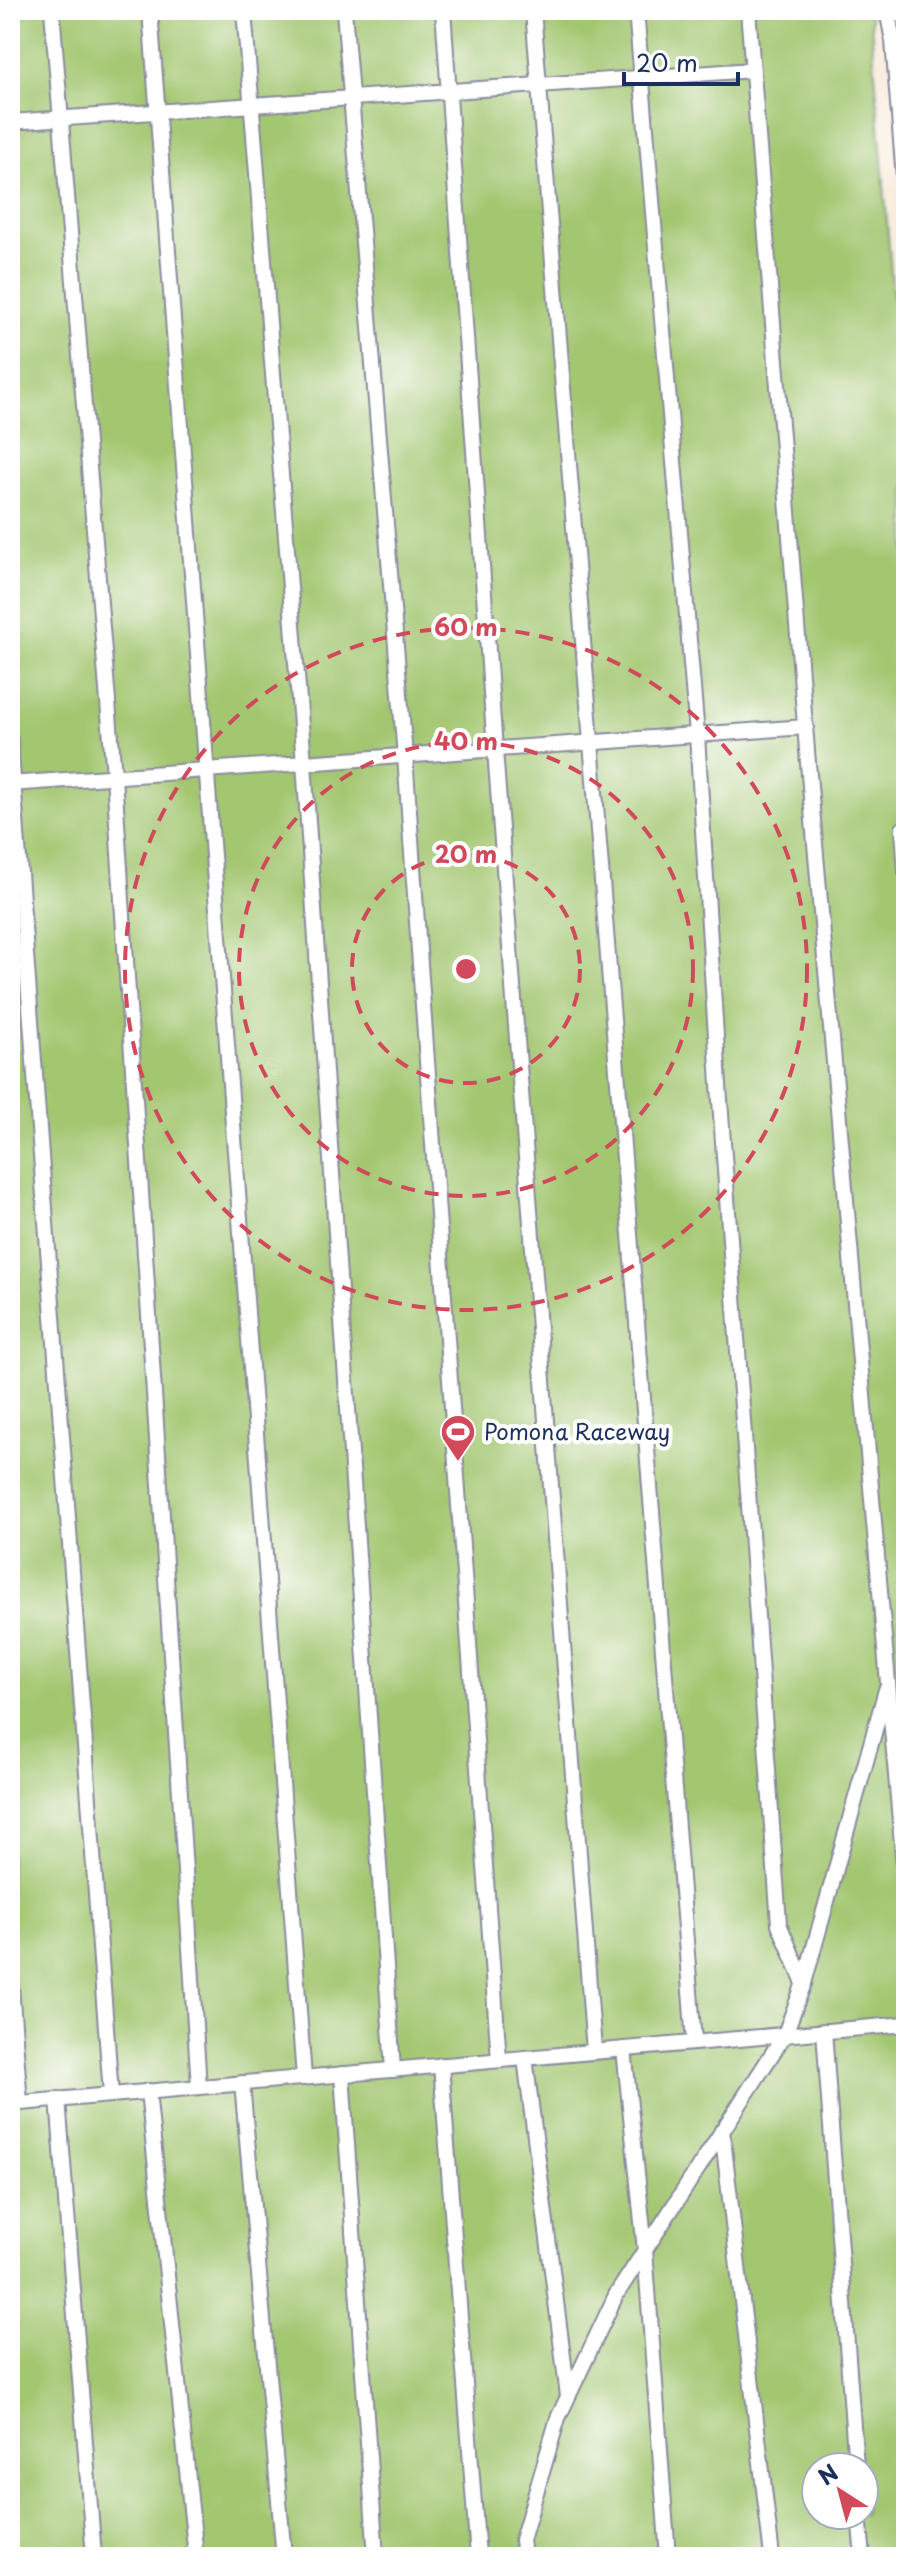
<svg xmlns="http://www.w3.org/2000/svg" width="916" height="2567" font-family="'Playpen Sans',sans-serif">
	<style>
		.green { fill: #a3c670; stroke: #5f7a67; stroke-width: 2; fill-rule: evenodd }
		.lines { fill: none; stroke-linecap: round; stroke-linejoin: round }
		.lane-casing { stroke: #8a8c9c; stroke-width: 18 }
		.lane { stroke: #fff; stroke-width: 14 }
		.ring { fill: none; stroke: #d1495b; stroke-width: 4; stroke-dasharray: 14 10 }
		.labels { text-anchor: middle; stroke-width: 8; stroke-linejoin: round; paint-order: stroke }
		.poi-label { font-size: 22px; fill: #1b2f5e; stroke: #fff; text-anchor: start }
		.centre { fill: #d1495b; stroke: #fff; stroke-width: 4 }
		.ring-label { font-size: 24px; text-anchor: middle; font-weight: bold; fill: #d1495b; stroke: #fff; stroke-width: 8; stroke-linejoin: round; paint-order: stroke }
	</style>
	<rect width="100%" height="100%" fill="#fff"/>
	<filter id="ink" filterUnits="userSpaceOnUse"><feTurbulence type="fractalNoise" baseFrequency=".0125" numOctaves="2"/><feDisplacementMap in="SourceGraphic" scale="16" xChannelSelector="R" yChannelSelector="G"/><feConvolveMatrix kernelMatrix="1 2 1 2 8 2 1 2 1" color-interpolation-filters="sRGB"/></filter>
	<filter id="wash" filterUnits="userSpaceOnUse"><feTurbulence type="fractalNoise" baseFrequency=".006" numOctaves="4" result="noise"/><feDisplacementMap in="SourceGraphic" scale="32" xChannelSelector="R" yChannelSelector="G"/><feGaussianBlur stdDeviation="1.8" result="paint"/><feColorMatrix in="noise" values="0 0 0 0 0 0 0 0 0 0 0 0 0 0 0 0 0 1.4 0 .05"/><feComposite in="paint" operator="in"/></filter>
	<g filter="url(#wash)">
		<rect width="100%" height="100%" fill="#f8ead9"/>
		<path class="green" d="M10,10H870L906,459V2557H10ZM816,2467H864V2515H816Z"/>
	</g>
	<g filter="url(#ink)">
		<g class="lines">
			<defs>
				<g id="lane">
					<path d="M52,10L114,776L199,2087"/>
					<path d="M150,10L304,2078"/>
					<path d="M244,10L304,763L393,2070"/>
					<path d="M344,10L405,756L499,2060"/>
					<path d="M443,10L495,750L594,2051"/>
					<path d="M533,10L694,2042"/>
					<path d="M636,10L697,735L720,1100L779,1924L804,1983"/>
					<path d="M748,10L808,763L906,1890"/>
					<path d="M887,10L893,41L906,203"/>
					<path d="M10,122L753,70"/>
					<path d="M10,739L111,2095"/>
					<path d="M10,784L806,727"/>
					<path d="M906,828L903,829L906,872"/>
					<path d="M10,1974L20,2103"/>
					<path d="M824,2031L856,2467"/>
					<path d="M624,2049L645,2250L668,2557"/>
					<path d="M525,2058L568,2396"/>
					<path d="M441,2065L478,2557"/>
					<path d="M342,2074L376,2557"/>
					<path d="M242,2083L284,2557"/>
					<path d="M148,2091L196,2557"/>
					<path d="M58,2099L94,2557"/>
					<path d="M10,2104L906,2024"/>
					<path d="M722,2130L772,2557"/>
					<path d="M859,2515L863,2557"/>
					<path d="M524,2557L522,2540L558,2418L616,2295L785,2034L804,1983L886,1690"/>
				</g>
			</defs>
			<use href="#lane" class="lane-casing"/>
			<use href="#lane" class="lane"/>
		</g>
	</g>
	<g class="ring">
		<circle cx="466" cy="969" r="114"/>
		<circle cx="466" cy="969" r="227"/>
		<circle cx="466" cy="969" r="341"/>
	</g>
	<defs>
		<symbol id="stadium-pin" viewBox="-11 -11 22 30"><path d="M0 17L-7.5 6A9.5 9.5 0 1 1 7.5 6Z" fill="#d1495b" stroke="#fff"/><path d="M0-5a6.5 5 0 1 0 0 10a6.5 5 0 1 0 0-10ZM-3.5-1.8h7v3.6h-7Z" fill="#fff"/></symbol>
	</defs>
	<g fill-rule="evenodd">
		<use href="#stadium-pin" x="438" y="1412" width="40" height="54"/>
	</g>
	<g class="labels">
		<g class="poi-label">
			<text x="484" y="1440">Pomona Raceway</text>
		</g>
	</g>
	<circle cx="466" cy="969" r="12" class="centre"/>
	<g class="ring-label">
		<text x="466" y="636">60 m</text>
		<text x="466" y="750">40 m</text>
		<text x="466" y="863">20 m</text>
	</g>
	<rect width="916" height="2567" fill="none" stroke="#fff" stroke-width="40"/>
	<g transform="translate(840 2491) rotate(324)"><circle r="38" fill="#ffffff" stroke="#a4acbf" stroke-width="2"/>
	<path d="M0-6L14 30L0 20L-14 30Z" fill="#d1495b"/>
	<text y="-12" font-size="22" font-weight="bold" text-anchor="middle" fill="#1b2f5e">N</text>
	</g>
	<path d="M624 72v12h114v-12" fill="none" stroke="#1b2f5e" stroke-width="4"/>
	<text x="636" y="72" font-size="24" fill="#1b2f5e" stroke="#ffffff" stroke-width="6" paint-order="stroke">20 m</text>
</svg>
